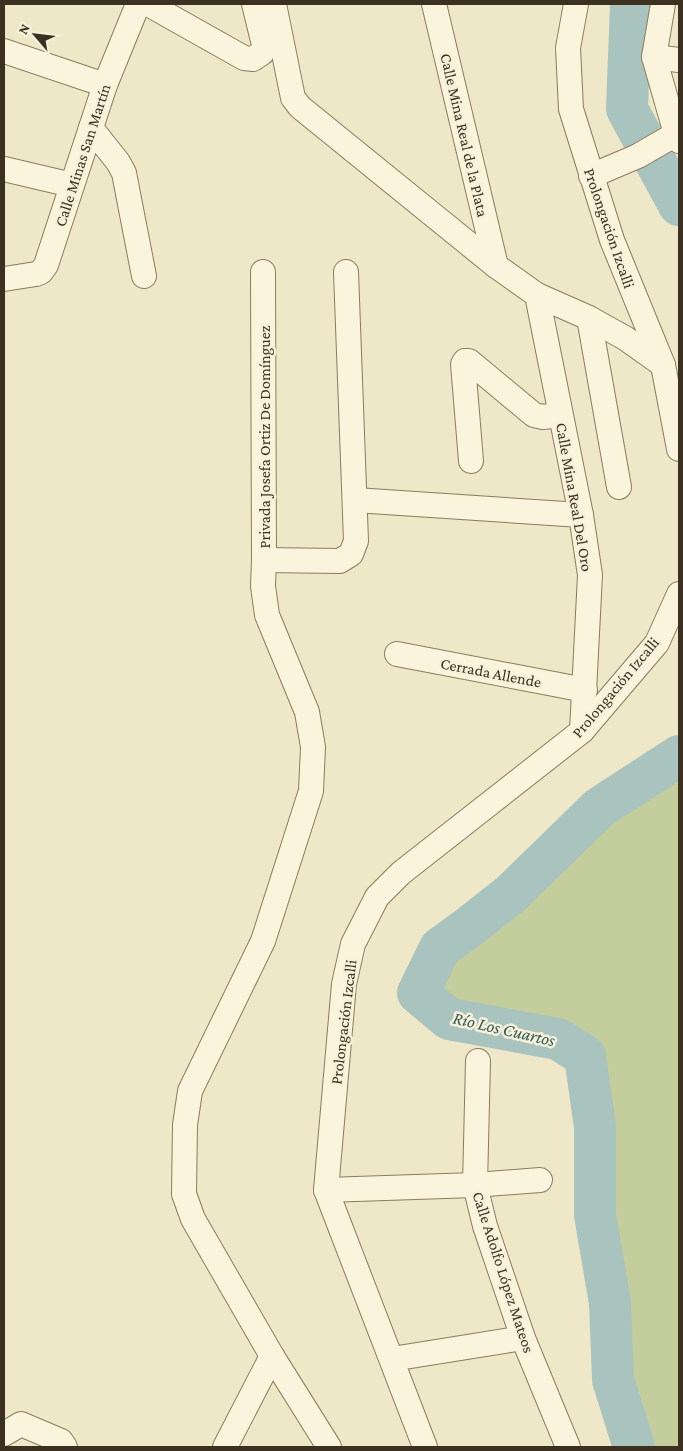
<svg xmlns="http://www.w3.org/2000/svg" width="683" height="1451" font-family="'Crimson Pro',serif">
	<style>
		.green { fill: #c3ce9c }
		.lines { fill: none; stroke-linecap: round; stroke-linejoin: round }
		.river { stroke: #a9c3be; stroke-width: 42 }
		.minor-casing { stroke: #8c7b5d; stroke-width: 26 }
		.minor { stroke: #faf4dc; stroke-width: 24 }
		.labels { text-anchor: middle; stroke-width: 5; stroke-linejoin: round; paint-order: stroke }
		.street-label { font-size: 16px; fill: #3c3120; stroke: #f6f1d8 }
		.water-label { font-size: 18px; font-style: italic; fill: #305a5c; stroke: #f6f1d8 }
	</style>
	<rect width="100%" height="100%" fill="#efe8c8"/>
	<path class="green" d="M679,756V1447H634L613,1380L610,1303L595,1215V1127L585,1056L558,1039L449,1019L418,993L440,948L469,927L512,893L599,808Z"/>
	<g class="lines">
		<g class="river">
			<path d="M631,4L627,109L679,205"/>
			<path d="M634,1447L613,1380L610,1303L595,1215V1127L585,1056L558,1039L449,1019L418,993L440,948L469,927L512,893L599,808L679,756"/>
		</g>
		<defs>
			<g id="minor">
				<path d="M148,4L244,58L253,59L262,53L264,45L254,4"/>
				<path d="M274,4L293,98L300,107L496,266L537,295L589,318L625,338L663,365"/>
				<path d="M434,4L496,266"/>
				<path d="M576,4L568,48L571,109L612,240L663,365L679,449"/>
				<path d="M663,4L654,57L676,134L679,141"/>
				<path d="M4,51L105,85"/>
				<path d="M654,57L679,60"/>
				<path d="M91,128L118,162L124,173L144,276"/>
				<path d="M4,169L72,185"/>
				<path d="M591,176L638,156L676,134"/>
				<path d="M263,272L264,560L263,586L267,615L307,712L313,747L311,791L263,941L190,1091L185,1125L184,1194L193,1219L272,1356L329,1447"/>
				<path d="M4,279L36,274L41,272L46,265L105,85L138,4"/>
				<path d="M537,295L581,515L590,575L582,731"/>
				<path d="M589,318L619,487"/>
				<path d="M471,461L463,364L465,361H469L534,415L543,417L560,415"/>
				<path d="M355,500L581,515"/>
				<path d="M264,560L340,561L351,554L356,541L346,272"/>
				<path d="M397,654L585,690"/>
				<path d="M478,1061L475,1185L485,1226L523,1338L568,1447"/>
				<path d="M326,1190L475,1185L540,1180"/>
				<path d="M392,1359L523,1338"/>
				<path d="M4,1434L21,1424L61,1441L65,1447"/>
				<path d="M225,1447L272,1356"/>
				<path d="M425,1447L326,1190L344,984L353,944L377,897L401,873L582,731L657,643L679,594"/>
			</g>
		</defs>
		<use href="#minor" class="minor-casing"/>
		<use href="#minor" class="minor"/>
	</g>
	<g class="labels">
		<g class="street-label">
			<text transform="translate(465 135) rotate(77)" y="6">Calle Mina Real de la Plata</text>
			<text transform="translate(82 155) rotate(-72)" y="6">Calle Minas San Martín</text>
			<text transform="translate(610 228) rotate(71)" y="6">Prolongación Izcalli</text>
			<text transform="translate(264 437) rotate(-90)" y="6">Privada Josefa Ortiz De Domínguez</text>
			<text transform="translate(575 497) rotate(80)" y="6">Calle Mina Real Del Oro</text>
			<text transform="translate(491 672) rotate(11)" y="6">Cerrada Allende</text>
			<text transform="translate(615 687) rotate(-50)" y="6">Prolongación Izcalli</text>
			<text transform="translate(343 1022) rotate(-83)" y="6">Prolongación Izcalli</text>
			<text transform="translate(504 1272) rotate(72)" y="6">Calle Adolfo López Mateos</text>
		</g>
		<g class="water-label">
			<text transform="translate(504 1029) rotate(13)" y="6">Río Los Cuartos</text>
		</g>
	</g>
	<rect width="683" height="1451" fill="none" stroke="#3c3120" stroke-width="10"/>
	<g transform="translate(35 35) rotate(298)" stroke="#f6f1d8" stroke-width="4" paint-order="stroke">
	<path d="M0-4L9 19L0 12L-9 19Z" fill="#3c3120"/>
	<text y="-8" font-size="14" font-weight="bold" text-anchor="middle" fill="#3c3120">N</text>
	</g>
</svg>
